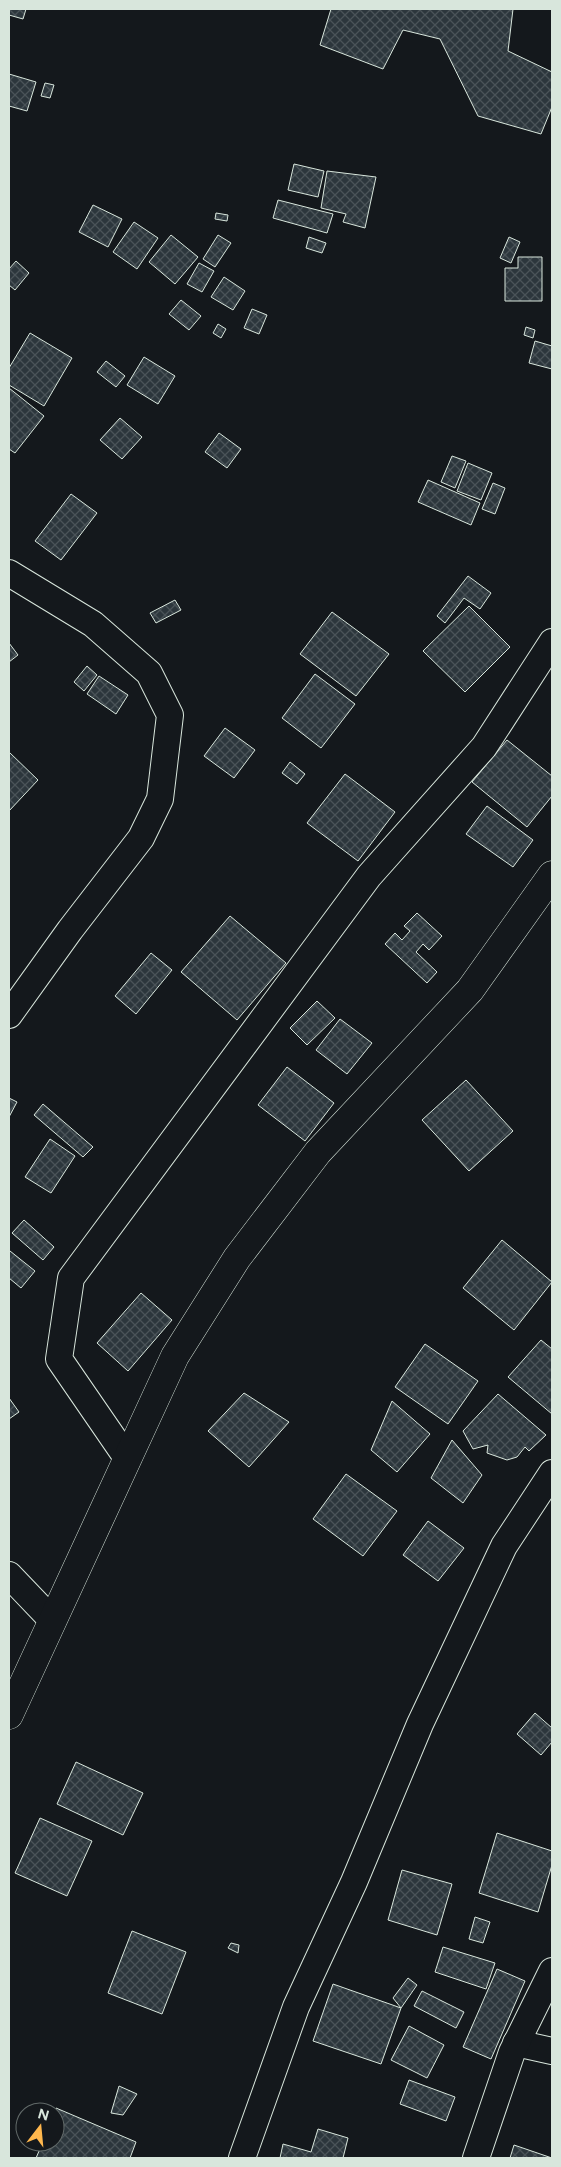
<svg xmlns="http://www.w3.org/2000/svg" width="561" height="2167" font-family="Figtree,sans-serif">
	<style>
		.building { fill: url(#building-cross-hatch); stroke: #d8e6dc }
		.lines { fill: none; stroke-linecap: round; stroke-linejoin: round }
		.street-casing { stroke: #d8e6dc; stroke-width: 28 }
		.secondary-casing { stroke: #d8e6dc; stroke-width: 29 }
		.street { stroke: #14181c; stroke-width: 26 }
		.secondary { stroke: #14181c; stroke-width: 28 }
	</style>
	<defs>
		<pattern id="building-cross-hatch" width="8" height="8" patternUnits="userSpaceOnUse" patternTransform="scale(1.25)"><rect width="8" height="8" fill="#2c363c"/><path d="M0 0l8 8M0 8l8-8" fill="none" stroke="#4a5358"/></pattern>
	</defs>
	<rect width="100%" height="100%" fill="#14181c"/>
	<g class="building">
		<path d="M9,9H26L23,19L9,15Z"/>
		<path d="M331,9H513L508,51L552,72V107L541,134L478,116L440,39L403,30L383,69L320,45Z"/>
		<path d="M9,74L36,82L27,111L9,106Z"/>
		<path d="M45,83L54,85L50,98L41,96Z"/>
		<path d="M294,164L324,171L318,197L288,190Z"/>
		<path d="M327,171L376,177L365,228L343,222L346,214L321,208Z"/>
		<path d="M278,200L333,214L327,233L273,218Z"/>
		<path d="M93,205L122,219L108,247L79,232Z"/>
		<path d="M216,213L228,215L227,221L215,219Z"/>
		<path d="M134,222L158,238L137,269L113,252Z"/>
		<path d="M171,235L198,257L175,284L149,262Z"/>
		<path d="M218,235L231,243L215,267L203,259Z"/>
		<path d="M309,237L326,243L322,253L306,248Z"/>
		<path d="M509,237L520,242L511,263L500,258Z"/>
		<path d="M518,257H542V301H505V268H518Z"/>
		<path d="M16,261L29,273L15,290L9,285V269Z"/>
		<path d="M199,263L214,271L202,292L187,284Z"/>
		<path d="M224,277L245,291L233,310L211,297Z"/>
		<path d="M181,300L201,316L189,330L169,314Z"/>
		<path d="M252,309L267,315L259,334L244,328Z"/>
		<path d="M218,324L226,329L221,338L213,333Z"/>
		<path d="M526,327L535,330L533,338L524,335Z"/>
		<path d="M30,333L72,358L44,406L9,385V368Z"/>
		<path d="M535,341L552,346V369L529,363Z"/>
		<path d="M144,357L175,376L158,404L127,385Z"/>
		<path d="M106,361L125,376L116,387L97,372Z"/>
		<path d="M9,388L44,416L15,453L9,449Z"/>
		<path d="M120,418L142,437L122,459L100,440Z"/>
		<path d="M219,433L241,449L227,468L205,452Z"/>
		<path d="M452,456L466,461L455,488L441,482Z"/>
		<path d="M468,463L492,473L481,500L457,491Z"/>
		<path d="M428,480L480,503L471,525L418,502Z"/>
		<path d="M493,483L505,488L495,514L482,509Z"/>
		<path d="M71,494L97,513L61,560L35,541Z"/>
		<path d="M468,576L491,593L480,609L464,598L445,623L437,616Z"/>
		<path d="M175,600L181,610L156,623L150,613Z"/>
		<path d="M469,606L510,647L465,692L423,651Z"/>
		<path d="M332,612L389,654L356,696L300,654Z"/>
		<path d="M9,643L18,655L9,662Z"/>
		<path d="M87,666L97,675L84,691L74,682Z"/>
		<path d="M315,674L355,704L321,748L282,718Z"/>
		<path d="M99,676L128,695L116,714L87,694Z"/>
		<path d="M225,728L255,750L234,778L204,756Z"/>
		<path d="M507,740L552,776V796L527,827L472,782Z"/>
		<path d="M9,752L38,780L9,811Z"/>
		<path d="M290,762L305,774L297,784L282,773Z"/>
		<path d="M345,774L395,812L358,861L307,823Z"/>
		<path d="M487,806L533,840L513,867L466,834Z"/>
		<path d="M417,913L442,936L429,950L423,944L416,952L437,972L427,983L385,944L395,933L402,940L410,931L404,926Z"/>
		<path d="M230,916L286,963L237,1020L181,972Z"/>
		<path d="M151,953L172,970L136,1014L115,996Z"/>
		<path d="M317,1001L335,1018L307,1045L290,1028Z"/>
		<path d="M340,1019L372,1043L347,1074L316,1050Z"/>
		<path d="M287,1067L334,1103L305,1141L258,1105Z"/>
		<path d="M466,1080L513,1131L469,1171L422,1120Z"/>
		<path d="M9,1098L17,1102L9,1117Z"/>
		<path d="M43,1104L93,1147L83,1157L34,1115Z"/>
		<path d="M50,1139L75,1156L51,1193L25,1177Z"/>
		<path d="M24,1220L54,1247L43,1260L12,1233Z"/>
		<path d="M502,1240L552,1282L514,1330L463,1288Z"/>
		<path d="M10,1251L35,1271L21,1288L9,1278V1253Z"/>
		<path d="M141,1293L172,1320L128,1371L97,1343Z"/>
		<path d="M541,1340L552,1349V1414L508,1377Z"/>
		<path d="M425,1344L478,1381L448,1424L395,1387Z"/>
		<path d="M244,1393L289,1422L249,1467L208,1431Z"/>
		<path d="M498,1394L546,1435L529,1451L525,1447L517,1457L507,1460L487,1453L488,1445L473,1449L463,1431Z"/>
		<path d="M9,1398L19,1412L9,1419Z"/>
		<path d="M392,1401L430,1434L397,1472L371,1450Z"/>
		<path d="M452,1440L482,1475L463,1503L431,1478Z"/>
		<path d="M346,1474L397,1511L363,1556L313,1519Z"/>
		<path d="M428,1521L464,1548L438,1581L403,1555Z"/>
		<path d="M535,1713L552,1728V1742L541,1755L517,1734Z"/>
		<path d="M76,1762L143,1793L123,1835L57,1804Z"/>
		<path d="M40,1818L92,1841L67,1896L15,1873Z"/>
		<path d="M497,1833L552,1851V1865L538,1912L479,1893Z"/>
		<path d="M402,1870L452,1884L437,1935L388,1920Z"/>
		<path d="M475,1917L490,1922L483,1943L469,1939Z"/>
		<path d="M132,1931L186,1952L162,2014L108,1993Z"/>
		<path d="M231,1943L239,1945L238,1953L228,1948Z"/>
		<path d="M443,1947L495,1963L486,1989L435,1972Z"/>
		<path d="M497,1969L525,1981L491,2059L463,2047Z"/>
		<path d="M408,1978L417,1985L401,2008L393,1998Z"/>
		<path d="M333,1984L401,2008L381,2064L313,2041Z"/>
		<path d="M422,1991L464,2012L456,2028L414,2006Z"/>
		<path d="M409,2026L444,2045L427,2078L391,2060Z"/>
		<path d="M409,2080L455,2097L446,2121L400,2104Z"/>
		<path d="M119,2086L137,2094L123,2115L111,2113Z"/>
		<path d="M56,2108L136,2142L130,2158H36L43,2142H55V2112Z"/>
		<path d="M318,2129L348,2138L343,2158H280L283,2144L311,2152Z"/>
		<path d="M514,2145L552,2158H510Z"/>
	</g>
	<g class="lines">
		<defs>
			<g id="street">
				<path d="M9,573L93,624L149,673L170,715L160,799L141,838L70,930L9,1015"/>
				<path d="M127,1458L59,1359L71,1278L369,876L484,747L552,642"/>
				<path d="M9,1575L52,1620"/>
				<path d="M516,2043L552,2051"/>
				<path d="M242,2158L296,2007L354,1882L420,1724L504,1546L552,1473"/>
				<path d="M476,2158L512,2052L552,1971"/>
			</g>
			<path id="secondary" d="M9,1715L175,1356L237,1258L318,1152L470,990L552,875"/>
		</defs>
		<use href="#street" class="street-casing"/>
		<use href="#secondary" class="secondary-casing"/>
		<use href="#street" class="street"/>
		<use href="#secondary" class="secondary"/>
	</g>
	<rect width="561" height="2167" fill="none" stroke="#d8e6dc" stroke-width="20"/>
	<g transform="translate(40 2127) rotate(16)"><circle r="24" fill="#14181c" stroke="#626a69"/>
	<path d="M0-4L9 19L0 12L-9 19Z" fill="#ffb74d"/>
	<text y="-8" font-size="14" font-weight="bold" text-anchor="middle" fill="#d8e6dc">N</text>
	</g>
</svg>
